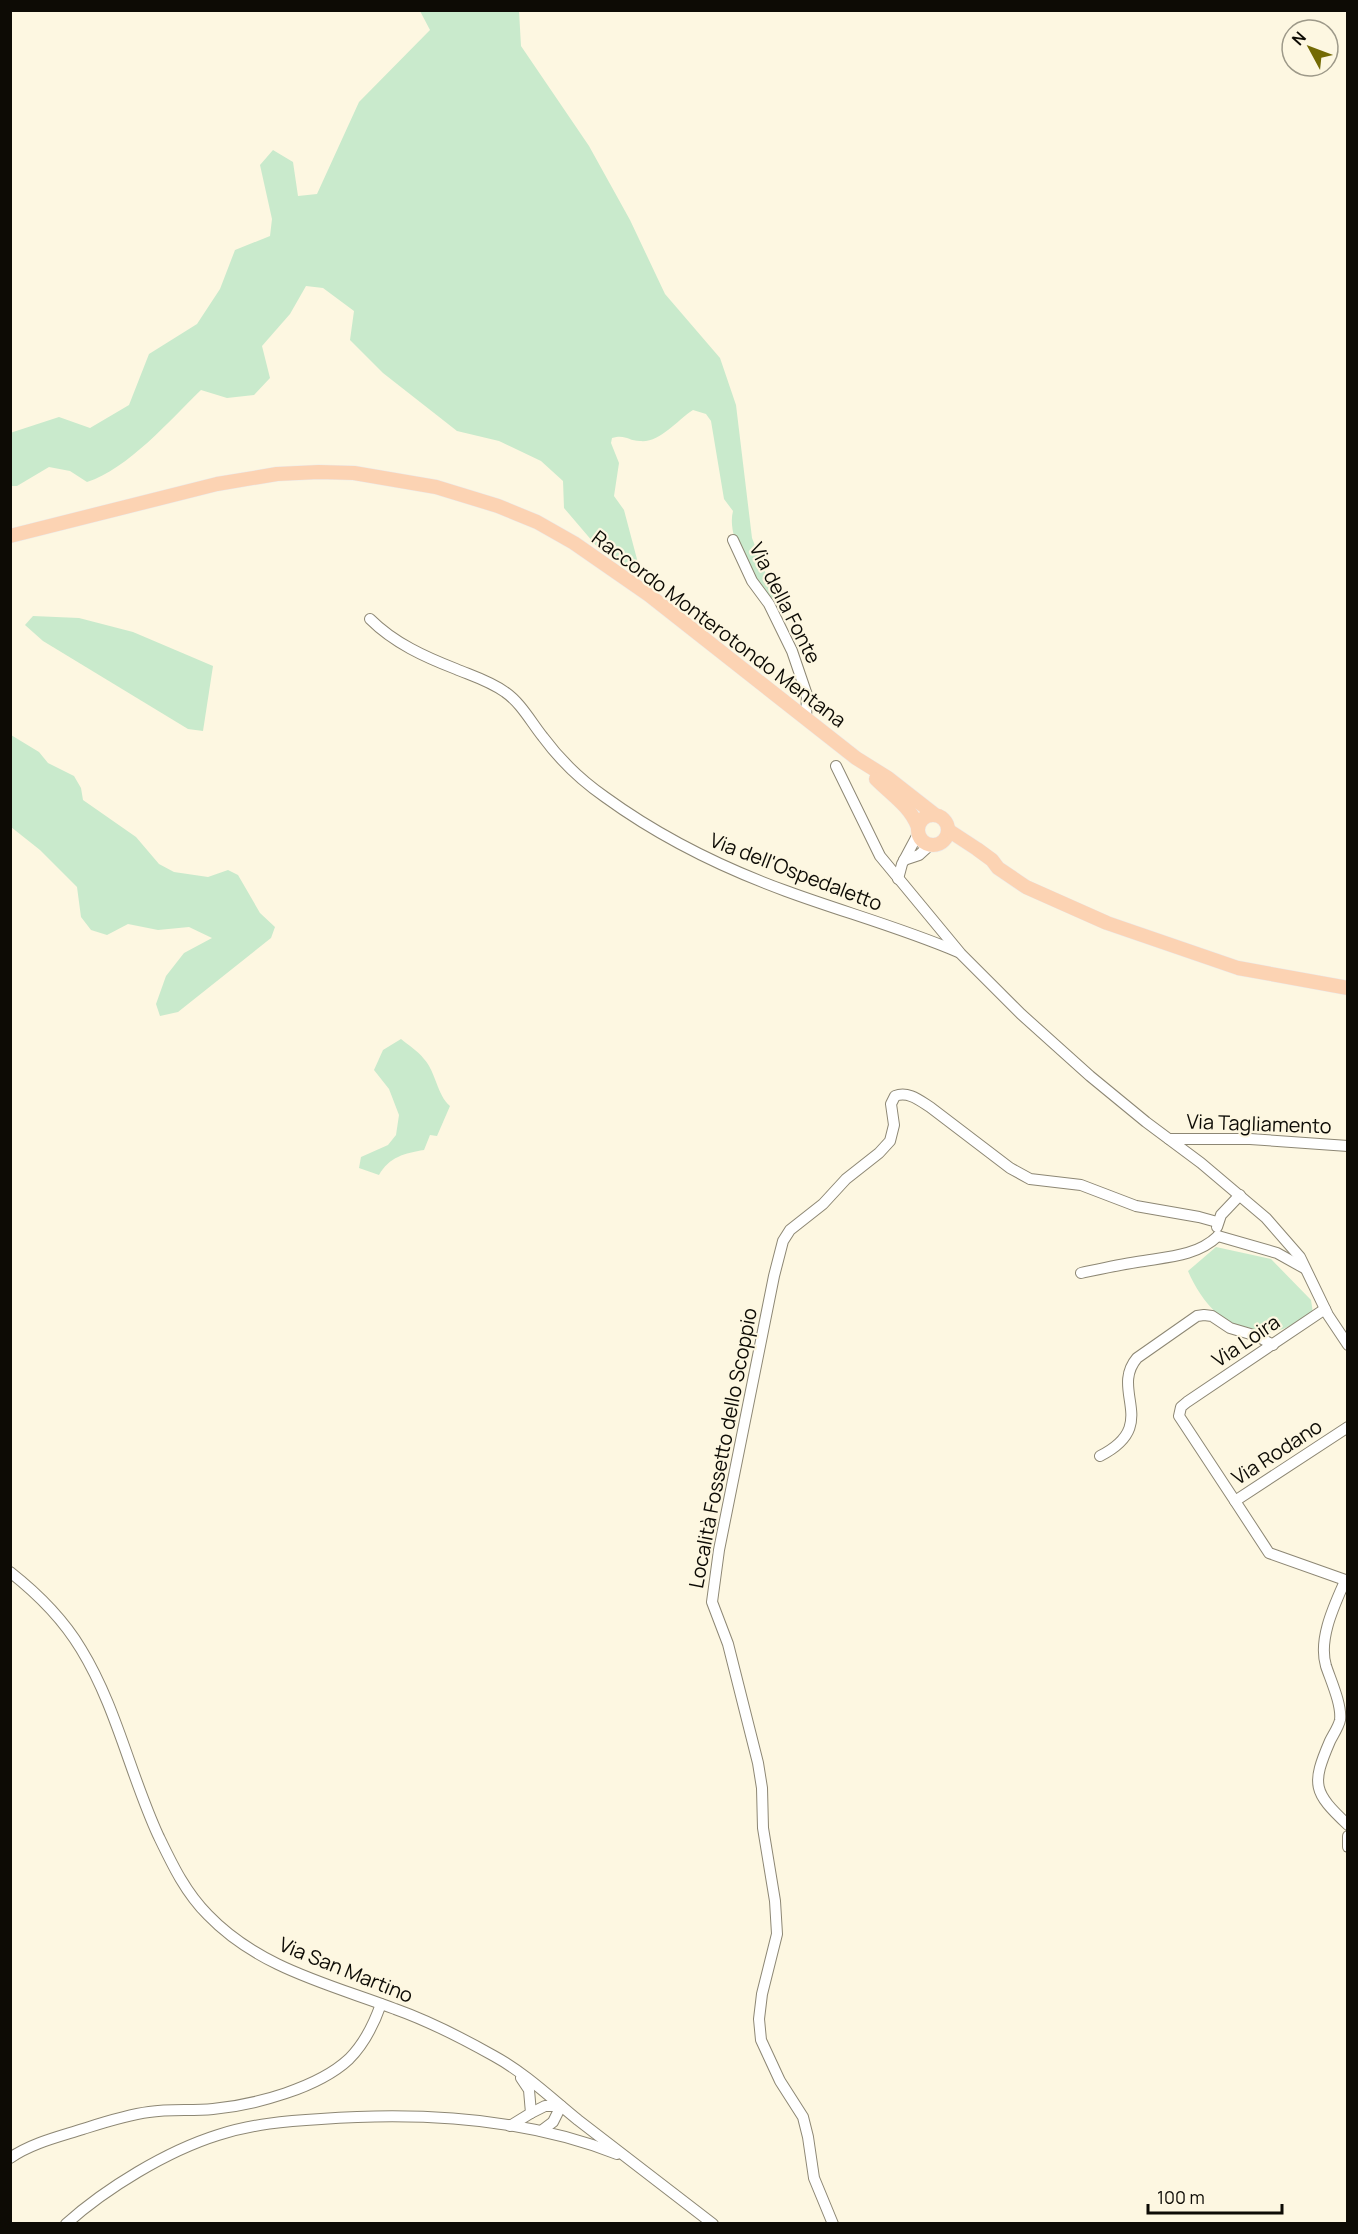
<svg xmlns="http://www.w3.org/2000/svg" width="1358" height="2234" font-family="Manrope,sans-serif">
	<style>
		.green { fill: #c9eacc }
		.lines { fill: none; stroke-linecap: round; stroke-linejoin: round }
		.minor-casing { stroke: #8d8774; stroke-width: 12 }
		.major-casing { stroke: #ecebeb; stroke-width: 15 }
		.minor { stroke: #fff; stroke-width: 10 }
		.major { stroke: #fcd3b3; stroke-width: 14 }
		.labels { text-anchor: middle; stroke-width: 4.5; stroke-linejoin: round; paint-order: stroke }
		.street-label { font-size: 20px; fill: #0d0b05; stroke: #fdf7e1 }
	</style>
	<rect width="100%" height="100%" fill="#fdf7e1"/>
	<g class="green">
		<path d="M420,11H519L521,46L589,146L630,220L665,294L720,358L736,405L752,538L775,597L777,610C760,586 725,542 733,511L724,499L711,421L706,414L693,410C676,421 660,443 640,441C628,441 626,434 612,438L611,443L619,463L614,496L624,510L638,563L634,568L599,549L564,508L563,481L541,461L499,441L457,431L383,373L350,340L354,311L323,288L306,286L290,314L262,346L270,378L254,395L227,398L201,390C170,420 128,469 87,482L70,471L49,467L17,486H11L10,433L59,417L90,428L129,405L149,354L197,324L220,289L235,250L270,236L272,219L260,165L273,150L293,162L298,196L317,194L359,102L430,30Z"/>
		<path d="M33,616L79,618L133,632L213,666L203,731L188,729L43,641L25,625Z"/>
		<path d="M11,735L39,752L48,763L74,776L81,788L83,800L136,837L159,864L174,872L208,877L228,870L238,875L260,913L275,927L271,938L178,1012L160,1016L156,1004L166,976L184,953L212,938L189,927L158,930L128,924L107,935L91,930L81,917L77,887L40,850L11,827Z"/>
		<path d="M401,1039C408,1045 418,1051 424,1059C436,1072 437,1095 450,1106L437,1136L430,1135L424,1150C405,1153 389,1157 379,1175L359,1168L361,1157L388,1145L396,1135L399,1115L389,1089L374,1070L383,1050Z"/>
		<path d="M1216,1247L1271,1259L1311,1300L1313,1313C1304,1318 1293,1325 1283,1329C1238,1343 1204,1309 1188,1271Z"/>
	</g>
	<g class="lines">
		<defs>
			<g id="minor">
				<path d="M733,540L752,581L769,604L792,651L807,695L806,719"/>
				<path d="M370,619C394,643 425,657 456,669C473,676 490,681 505,692C521,703 531,722 543,737C560,760 582,781 605,797C660,837 723,868 786,891C843,912 902,928 958,952"/>
				<path d="M836,766L880,856L961,954L1021,1014L1090,1076L1146,1122L1201,1163L1266,1218L1300,1257L1328,1315L1348,1345"/>
				<path d="M904,860L919,855L930,845"/>
				<path d="M898,879L902,864L918,834"/>
				<path d="M1169,1139H1250L1348,1146"/>
				<path d="M1217,1227L1221,1215L1240,1195"/>
				<path d="M1218,1236L1277,1253L1304,1268"/>
				<path d="M1081,1273C1100,1269 1118,1265 1137,1262C1165,1257 1196,1257 1218,1236"/>
				<path d="M1325,1309L1187,1402L1181,1407L1179,1416L1235,1501L1348,1427"/>
				<path d="M1100,1456C1161,1425 1109,1391 1137,1358L1197,1316L1204,1315L1212,1316L1230,1328L1257,1336L1273,1345"/>
				<path d="M1235,1501L1269,1553L1348,1581"/>
				<path d="M10,1572C38,1594 63,1619 81,1649C116,1706 130,1774 158,1835C172,1864 185,1892 208,1915C259,1968 329,1984 395,2009C429,2021 462,2038 494,2056C525,2073 551,2098 578,2120C623,2155 668,2189 713,2224"/>
				<path d="M1345,1581C1334,1606 1318,1639 1326,1666C1331,1681 1342,1705 1340,1720C1339,1726 1333,1735 1330,1741C1311,1785 1313,1792 1348,1825"/>
				<path d="M1348,1836V1847"/>
				<path d="M531,2113L545,2106H561L553,2122L541,2131"/>
				<path d="M510,2126L531,2113L529,2090L521,2078"/>
				<path d="M10,2158C32,2143 58,2137 83,2129C105,2122 126,2115 149,2112C170,2109 192,2111 213,2109C255,2105 318,2088 349,2059C364,2044 374,2024 381,2004"/>
				<path d="M66,2224C106,2188 167,2151 218,2135C252,2124 286,2121 321,2119C418,2112 526,2118 617,2154"/>
				<path d="M833,2224L814,2178L808,2137L803,2117L780,2081L761,2040L759,2019L762,1994L777,1934L775,1901L763,1828L762,1788L758,1763L728,1644L712,1602L719,1550L774,1276L783,1241L790,1230L823,1204L846,1179L879,1153L890,1141L894,1125L891,1104L895,1096C908,1091 919,1100 930,1107L1010,1168L1030,1179L1081,1185L1136,1206L1199,1217L1217,1222"/>
			</g>
			<g id="major">
				<path d="M10,536L217,484L277,474L319,472L354,473L436,487L498,506L537,522L574,543L649,595L856,758L888,778L934,814"/>
				<path d="M876,779C892,795 910,806 918,827"/>
				<circle cx="933" cy="830" r="15"/>
				<path d="M948,830L977,849L992,860L998,868L1026,887L1107,923L1238,968L1348,988"/>
			</g>
		</defs>
		<use href="#minor" class="minor-casing"/>
		<use href="#major" class="major-casing"/>
		<use href="#minor" class="minor"/>
		<use href="#major" class="major"/>
	</g>
	<g class="labels">
		<g class="street-label">
			<text transform="translate(785 603) rotate(63)" y="7">Via della Fonte</text>
			<text transform="translate(719 629) rotate(37)" y="7">Raccordo Monterotondo Mentana</text>
			<text transform="translate(796 872) rotate(21)" y="7">Via dell'Ospedaletto</text>
			<text transform="translate(1259 1124) rotate(2)" y="7">Via Tagliamento</text>
			<text transform="translate(1246 1341) rotate(-34)" y="7">Via Loira</text>
			<text transform="translate(723 1448) rotate(-79)" y="7">Località Fossetto dello Scoppio</text>
			<text transform="translate(1277 1452) rotate(-33)" y="7">Via Rodano</text>
			<text transform="translate(346 1970) rotate(22)" y="7">Via San Martino</text>
		</g>
	</g>
	<rect width="1358" height="2234" fill="none" stroke="#0d0b05" stroke-width="24"/>
	<g transform="translate(1310 48) rotate(311)"><circle r="28" fill="#fdf7e1" stroke="#9d9989" stroke-width="1.5"/>
	<path d="M0-4.5L10 22L0 15L-10 22Z" fill="#736a04"/>
	<text y="-9" font-size="16" font-weight="bold" text-anchor="middle" fill="#0d0b05">N</text>
	</g>
	<path d="M1148 2204v9h134v-9" fill="none" stroke="#0d0b05" stroke-width="3"/>
	<text x="1157" y="2204" font-size="18" fill="#0d0b05" stroke="#fdf7e1" stroke-width="4.5" paint-order="stroke">100 m</text>
</svg>
